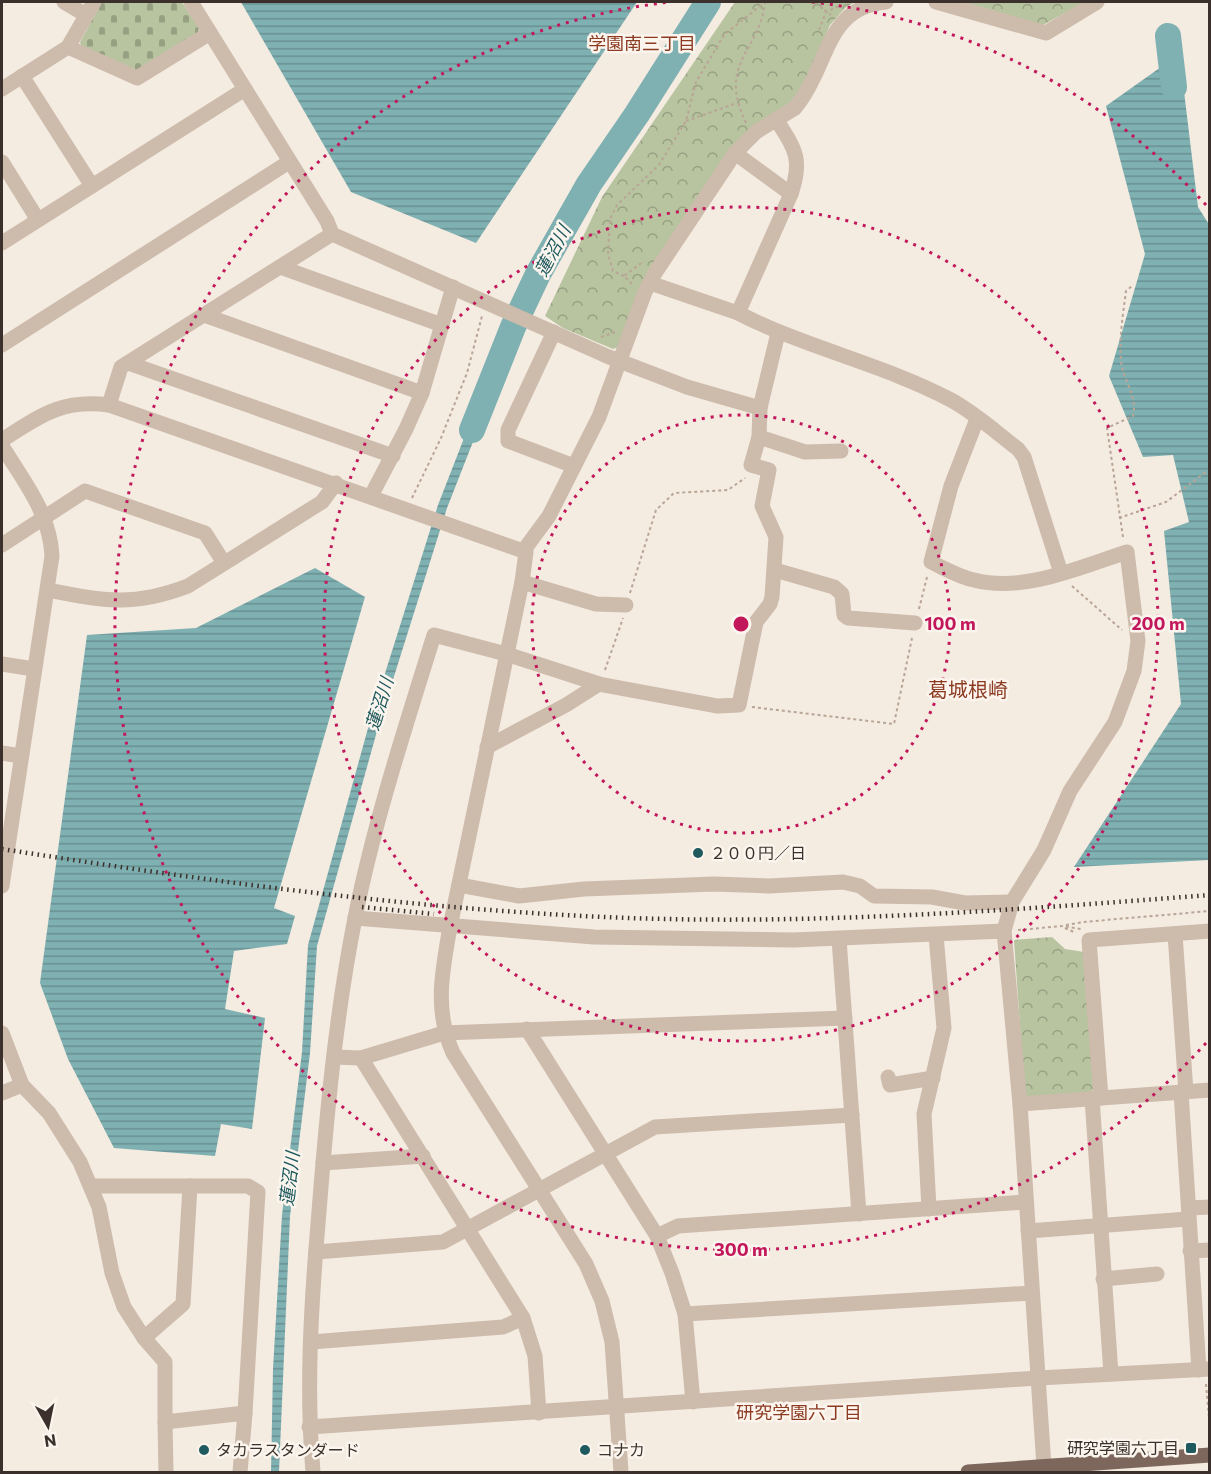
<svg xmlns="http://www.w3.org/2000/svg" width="1211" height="1474" font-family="Commissioner,'Noto Sans JP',sans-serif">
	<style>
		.forest { fill: url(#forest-crowns) }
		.cemetery { fill: url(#cemetery-stones) }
		.water { fill: url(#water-rules) }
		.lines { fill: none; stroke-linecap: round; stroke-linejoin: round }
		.river { stroke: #7fb0b2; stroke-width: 26 }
		.path { stroke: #b9a596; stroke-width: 2; stroke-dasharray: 3 3; stroke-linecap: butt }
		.minor { stroke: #cdbbac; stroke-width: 15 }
		.major { stroke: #7d675c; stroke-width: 15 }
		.rail { stroke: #3b302b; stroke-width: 4.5; stroke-dasharray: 1.5 4.5; stroke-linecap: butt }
		.ring { fill: none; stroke: #c2185b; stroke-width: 3; stroke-dasharray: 3 6 }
		.poi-dot { fill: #1f5a5e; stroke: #fbf5ee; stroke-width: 2 }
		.labels { text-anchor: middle; stroke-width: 5; stroke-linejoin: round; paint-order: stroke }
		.poi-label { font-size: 16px; fill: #3b302b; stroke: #fbf5ee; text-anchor: start }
		.neighbourhood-label { font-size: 18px; fill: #8c3b22; stroke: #fbf5ee }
		.water-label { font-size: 18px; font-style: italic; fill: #1f5a5e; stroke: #fbf5ee }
		.quarter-label { font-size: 20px; fill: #8c3b22; stroke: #fbf5ee }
		.centre { fill: #c2185b; stroke: #fbf5ee; stroke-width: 3 }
		.ring-label { font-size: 18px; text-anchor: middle; font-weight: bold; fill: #c2185b; stroke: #fbf5ee; stroke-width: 5; stroke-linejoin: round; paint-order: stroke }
	</style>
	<defs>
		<pattern id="forest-crowns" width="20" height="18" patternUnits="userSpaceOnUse" patternTransform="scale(1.5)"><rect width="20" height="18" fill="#b8c4a0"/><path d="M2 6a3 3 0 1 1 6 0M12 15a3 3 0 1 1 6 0" fill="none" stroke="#97a083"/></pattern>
		<pattern id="cemetery-stones" width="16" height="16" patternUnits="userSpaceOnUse" patternTransform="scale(1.5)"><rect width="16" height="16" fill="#b8c4a0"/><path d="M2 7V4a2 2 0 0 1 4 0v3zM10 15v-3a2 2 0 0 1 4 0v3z" fill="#97a083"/></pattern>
		<pattern id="water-rules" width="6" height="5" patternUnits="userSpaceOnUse" patternTransform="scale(1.5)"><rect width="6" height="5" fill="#7fb0b2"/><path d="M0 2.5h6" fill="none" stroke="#699091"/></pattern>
	</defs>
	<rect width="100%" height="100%" fill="#f4ebe1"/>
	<g class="forest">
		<path d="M735,2H855L845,8L830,25L803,87L790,105L746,133L618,347L613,349L563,328L545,316L602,197Z"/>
		<path d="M963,2H1085L1043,25Z"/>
		<path d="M1052,937L1065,949L1084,952L1094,1088L1090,1093L1025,1098L1014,940Z"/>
	</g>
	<path class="cemetery" d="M102,2H182L199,28L198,34L141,70H132L81,46L80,42Z"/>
	<g class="water">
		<path d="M241,2H637L476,243L351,192Z"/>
		<path d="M1178,42L1198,207L1210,226L1209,860L1074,867L1181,704L1164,531L1189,522L1173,455L1143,457L1109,376L1145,254L1106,106L1161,67Z"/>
		<path d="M480,397L489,401L447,508L379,724L317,946L310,1053L290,1216L279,1472H271L273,1369L282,1215L302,1052L308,945L370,721L438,505Z"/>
		<path d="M315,568L365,597L274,908L295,916L287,944L234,951L225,1009L265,1018L252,1129L221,1124L215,1156L114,1148L68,1059L40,983L87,635L196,628Z"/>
	</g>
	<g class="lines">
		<g class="river">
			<path d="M1168,36L1174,87"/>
			<path d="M472,430L513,327L538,274L589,184L637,114L708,2"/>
		</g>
		<g class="path">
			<path d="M809,2L816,3L831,15"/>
			<path d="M819,30L826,12L839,6"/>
			<path d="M686,121L737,103"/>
			<path d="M746,123C717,62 759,53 765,3L775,2"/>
			<path d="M624,276L613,271L608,254L610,219L617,205L659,165L686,121L696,82L724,35L765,2"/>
			<path d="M632,284L624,276L644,261"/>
			<path d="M601,337L615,332"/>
			<path d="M412,498L441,438L467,373L482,316"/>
			<path d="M1119,518L1166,502L1210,469"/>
			<path d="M1123,537L1107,428L1133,416C1138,396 1123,381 1121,361C1119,338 1123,314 1126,291L1132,286"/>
			<path d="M1072,586L1122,630"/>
			<path d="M630,593L656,510L674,493L728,490L745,478"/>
			<path d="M919,609L927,577"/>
			<path d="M605,670L623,618"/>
			<path d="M752,707L894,724L912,638"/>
			<path d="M1066,925L1083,922L1210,911"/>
			<path d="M1065,928L1076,933"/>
			<path d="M1018,930L1063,926L1081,929"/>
			<path d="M1206,1384L1210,1429"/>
		</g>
		<g class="minor">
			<path d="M64,2L86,15"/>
			<path d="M191,2L327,221L332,234"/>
			<path d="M936,2L1046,33L1097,2"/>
			<path d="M68,47L137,78L210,33"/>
			<path d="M22,76L92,186"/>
			<path d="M2,89L68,47L94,2"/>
			<path d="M776,119C795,149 803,159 791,194"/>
			<path d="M735,153L791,194L738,313C806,348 883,364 951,400C975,413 997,433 1018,449L1024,457L1061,573"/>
			<path d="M2,162L38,220"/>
			<path d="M2,243L245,89"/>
			<path d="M280,267L442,325"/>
			<path d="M650,283L738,313"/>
			<path d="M204,315L422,393"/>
			<path d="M554,332L508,430V441L574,466"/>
			<path d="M2,345L289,162"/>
			<path d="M128,363L393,456"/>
			<path d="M109,405L121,367L332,234L609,357L687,387L760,408"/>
			<path d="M977,419L951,486L931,562C944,568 959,577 974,580C1024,593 1080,567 1127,552L1138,641L1134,671L1115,722L1070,791L1044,850L1012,902L1004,931"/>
			<path d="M759,437L805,452L841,451"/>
			<path d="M2,440C40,416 61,399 109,405L526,552L522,582L450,927C442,972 434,1010 453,1053L586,1264L602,1301L612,1342L621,1472"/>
			<path d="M2,446C23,480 50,513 52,556L2,886"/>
			<path d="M371,496L406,429L422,393L453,287"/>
			<path d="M2,545L85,491L205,533L224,563"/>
			<path d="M524,550L549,516L599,417L645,292L655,273L735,153L756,132L795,108L801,100C829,61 827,7 886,2"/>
			<path d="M775,570L834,587L842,594L844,615L848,618L915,623"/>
			<path d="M522,582L596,604L626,605"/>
			<path d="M48,590C104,601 133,607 188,586L322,502L336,483"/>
			<path d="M2,664L34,669"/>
			<path d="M487,747L566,705L599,684"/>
			<path d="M2,753L21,756"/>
			<path d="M459,885L519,896L584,889L714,884L769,886L843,882L860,886L874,896L932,897L965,903L1012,902"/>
			<path d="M355,918L594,937L793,940L1004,931L1020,1104L1044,1467"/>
			<path d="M1175,934L1186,1092"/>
			<path d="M839,939L859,1214"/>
			<path d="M527,1029L657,1236L672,1273L685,1314L693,1402"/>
			<path d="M2,1033L22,1085L49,1113L80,1162L99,1207L112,1273L124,1307L144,1338L165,1362V1422L245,1413L240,1472"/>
			<path d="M334,1057L361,1058L444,1033L845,1018"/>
			<path d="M361,1058L523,1318L535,1356L539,1413"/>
			<path d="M888,1077L890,1085L933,1078"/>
			<path d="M1181,1092L1199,1370"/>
			<path d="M2,1093L22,1085"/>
			<path d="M1092,1098L1111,1374"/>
			<path d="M1101,1098L1089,940L1210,931"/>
			<path d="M1020,1104L1210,1090"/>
			<path d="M323,1163L423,1156"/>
			<path d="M91,1186H248L258,1192L245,1413"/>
			<path d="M1189,1208L1210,1207"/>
			<path d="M929,1209L924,1114L944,1028L936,935"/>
			<path d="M1028,1231L1188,1219"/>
			<path d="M657,1236L678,1226L1026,1202"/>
			<path d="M1190,1251L1210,1250"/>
			<path d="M316,1252L443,1242L655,1127L852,1115"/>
			<path d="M1103,1279L1157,1274"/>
			<path d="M685,1314L1032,1293"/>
			<path d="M144,1338L183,1304L190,1186"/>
			<path d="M311,1342L503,1327L523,1318"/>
			<path d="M165,1422L166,1472"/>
			<path d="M309,1427L1038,1378L1210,1369"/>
			<path d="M313,1472C306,1390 311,1306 318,1224C326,1122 335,1019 355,918C374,823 405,728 434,635L506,654L599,684L718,706L739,705L756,622L770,604L772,597L776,537L762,506L769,470L751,465L759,437L760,408L778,333"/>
		</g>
		<path class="major" d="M968,1472L1210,1455"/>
		<g class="rail">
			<path d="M2,849C194,879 388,906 583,916C792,927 1001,911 1210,895"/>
			<path d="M362,907L434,914"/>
		</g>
	</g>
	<g class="ring">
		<circle cx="741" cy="624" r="209"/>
		<circle cx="741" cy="624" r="417"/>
		<path d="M1206 1043A626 626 0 1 1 670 2M812 2A626 626 0 0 1 1206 205"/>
	</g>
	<g class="poi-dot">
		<circle cx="698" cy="853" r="6"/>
		<rect x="1185" y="1442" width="12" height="12" rx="3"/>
		<circle cx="204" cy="1450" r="6"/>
		<circle cx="585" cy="1450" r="6"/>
	</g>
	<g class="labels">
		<g class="poi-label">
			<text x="710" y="859">２００円／日</text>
			<text x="1179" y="1454" text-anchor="end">研究学園六丁目</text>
			<text x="216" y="1456">タカラスタンダード</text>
			<text x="597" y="1456">コナカ</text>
		</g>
		<g class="neighbourhood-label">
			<text x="642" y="50">学園南三丁目</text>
			<text x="799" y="1419">研究学園六丁目</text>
		</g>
		<g class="water-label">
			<text transform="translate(553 251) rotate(-62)" y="6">蓮沼川</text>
			<text transform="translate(380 704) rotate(-73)" y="6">蓮沼川</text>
			<text transform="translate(290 1179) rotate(-83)" y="6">蓮沼川</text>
		</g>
		<g class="quarter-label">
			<text x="968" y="697">葛城根崎</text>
		</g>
	</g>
	<circle cx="741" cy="624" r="9" class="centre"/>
	<g class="ring-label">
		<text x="950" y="630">100 m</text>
		<text x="1158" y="630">200 m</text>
		<text x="741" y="1256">300 m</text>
	</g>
	<rect width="1211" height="1474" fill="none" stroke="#3b302b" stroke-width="6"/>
	<g transform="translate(48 1426) rotate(171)" stroke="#fbf5ee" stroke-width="4.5" paint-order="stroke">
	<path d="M0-4.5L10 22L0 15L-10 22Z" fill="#3b302b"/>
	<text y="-9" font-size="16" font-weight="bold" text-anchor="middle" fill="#3b302b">N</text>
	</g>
</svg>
